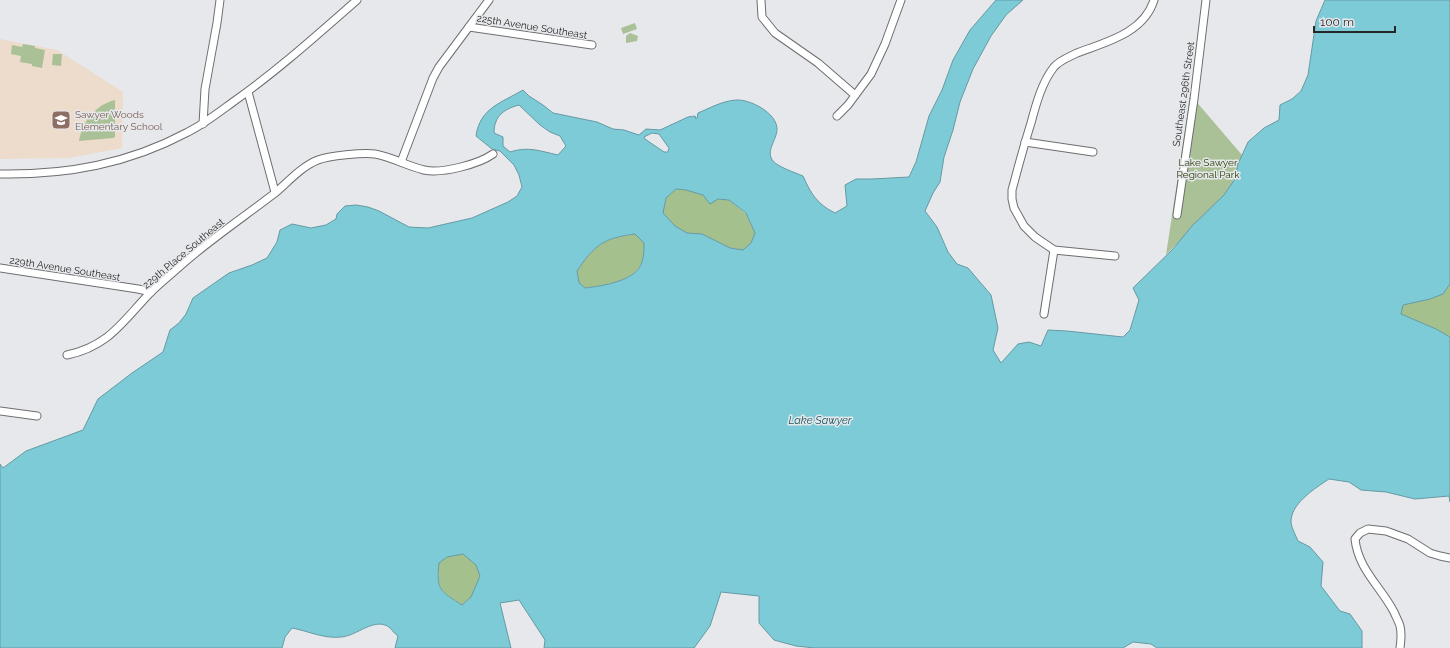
<svg xmlns="http://www.w3.org/2000/svg" width="1450" height="648" font-family="Raleway,sans-serif">
	<style>
		.education { fill: #eddbcb }
		.green { fill: #aac197 }
		.forest { fill: #a4c08c }
		.water { fill: #7ecbd8; stroke: #649aa3; fill-rule: evenodd }
		.lines { fill: none; stroke-linecap: round; stroke-linejoin: round }
		.minor-casing { stroke: #6c6e70; stroke-width: 9 }
		.minor { stroke: #fff; stroke-width: 7 }
		.labels { text-anchor: middle; stroke-width: 3; stroke-linejoin: round; paint-order: stroke }
		.street-label { font-size: 10px; fill: #262728; stroke: #e7e8eb }
		.education-label { font-size: 10px; fill: #785e54; stroke: #e7e8eb; text-anchor: start }
		.park-label { font-size: 10px; fill: #223a01; stroke: #e7e8eb }
		.water-label { font-size: 11px; font-style: italic; fill: #13555f; stroke: #e7e8eb }
	</style>
	<rect width="100%" height="100%" fill="#e7e8eb"/>
	<path class="education" d="M0,39L57,50L123,92L122,148L69,158L0,159Z"/>
	<g class="green">
		<path d="M635,23L637,29L623,34L621,28Z"/>
		<path d="M630,33L638,36L637,41L626,43V36Z"/>
		<path d="M23,44L35,46V48L45,50L42,68L32,66V64L20,62L21,56L11,54L12,45L22,47Z"/>
		<path d="M53,54H62L61,66L52,65Z"/>
		<path d="M1190,97L1194,99L1242,155L1238,164L1235,179L1224,195L1166,255Z"/>
		<path d="M115,100V137L113,138L79,141C82,122 95,105 115,100Z"/>
	</g>
	<g class="forest">
		<path d="M676,189L686,190L718,199L729,200L746,214L755,233L751,243L743,250L730,248L702,234L687,233L675,226L663,213L666,198Z"/>
		<path d="M635,234L644,242C644,249 644,256 642,261C637,281 602,286 584,288L579,283L577,271C595,244 604,239 635,234Z"/>
		<path d="M1450,284V337L1436,329L1401,314L1403,305L1430,299L1443,294Z"/>
		<path d="M463,554L476,565L480,576L471,597L462,605C440,590 437,591 439,563L447,557Z"/>
	</g>
	<path class="water" d="M996,0H1023L1006,15L991,36L973,69L960,102L953,130L944,157L940,182L933,193L925,211L937,227L948,252L957,264L968,268L991,295L998,328L993,350L1001,363L1018,344L1029,342L1041,346L1048,330L1067,331L1123,337L1130,330L1139,300L1133,288L1173,249L1192,226L1224,195L1235,179L1238,164L1248,142L1264,128L1279,120L1280,105L1292,99L1301,91L1308,75L1316,21L1325,0H1450V284L1443,294L1430,299L1403,305L1401,314L1436,329L1450,337V502L1449,496L1415,499L1386,492L1361,490L1349,482L1329,479C1314,489 1290,504 1291,523C1292,529 1296,536 1298,541L1310,547L1323,562L1321,586L1340,611L1350,614L1362,631V648H1157L1151,644L1133,642L1123,648H815L796,646L774,640L759,623V596L721,592L710,626L694,648H544L545,640L519,600L500,603L511,648H395L398,636C395,634 392,630 389,627C374,617 357,636 341,637C324,639 308,631 292,628L285,637L282,648H0V464L3,468L26,451L83,430L98,399L132,373L163,352L170,330L179,323L186,314L193,298L229,273L252,265L267,258L277,242L280,230L292,224L311,228L326,225L336,219L337,214L345,206L356,205L368,207L379,211L409,227L428,228L472,218L508,202L517,196L522,187L519,175L514,165L500,151L492,149L476,136C480,108 501,103 523,90L529,96L543,105L553,113L597,122L613,129L624,130L639,135L646,129L660,130L688,117L695,116L696,119L697,118L698,113C710,108 722,101 736,100C750,99 777,113 777,129C777,140 765,151 773,161C778,167 796,173 803,176C811,194 817,204 835,213L847,206L845,185L856,179H872L909,177L916,162L929,116L942,90L953,60L970,30ZM519,105L540,125L550,132L560,136L566,146L558,155C540,151 528,146 510,152L503,146V137L494,133C494,116 504,109 519,105ZM652,133L659,134L669,148L668,152H664L645,139L644,137ZM676,189L686,190L703,195L710,204L718,199L729,200L746,213L755,233L751,243L743,250L730,248L702,234L687,233L675,226L663,213L666,198ZM635,234L644,243C644,249 644,256 642,262C637,281 602,286 585,288L579,283L577,271C594,245 604,238 635,234ZM463,554L476,565L480,576L471,597L462,605C440,591 436,590 439,563L447,557Z"/>
	<g class="lines">
		<defs>
			<g id="minor">
				<path d="M761,0L762,17L775,33L818,63L855,95"/>
				<path d="M469,27L592,45"/>
				<path d="M248,92L275,192"/>
				<path d="M837,116L848,105L871,74L885,44L901,0"/>
				<path d="M203,124L205,89L217,23L220,0"/>
				<path d="M1025,142L1093,152"/>
				<path d="M401,162L433,78L439,67L489,0"/>
				<path d="M0,174C67,175 128,164 188,132C204,124 218,113 233,102C277,71 317,35 357,0"/>
				<path d="M1177,215L1194,99L1206,0"/>
				<path d="M1115,256L1054,250L1035,237L1024,226L1014,208L1012,199V190C1018,168 1024,145 1031,123C1036,104 1042,82 1054,67C1060,60 1069,57 1077,53C1106,42 1144,33 1154,0"/>
				<path d="M0,268L138,289L151,292"/>
				<path d="M1044,314L1054,250"/>
				<path d="M67,355C109,346 122,322 150,293C161,282 174,272 186,261C214,237 245,216 275,193C288,182 302,166 318,160C328,156 364,152 375,154C392,157 407,166 424,170C442,174 479,164 493,154"/>
				<path d="M0,411L37,416"/>
				<path d="M1400,648C1401,641 1402,634 1400,626C1399,622 1396,617 1394,612C1381,587 1358,569 1355,539L1360,533L1368,529L1386,531L1408,539L1430,553L1440,556L1450,558"/>
			</g>
		</defs>
		<use href="#minor" class="minor-casing"/>
		<use href="#minor" class="minor"/>
	</g>
	<defs>
		<symbol id="school-square" viewBox="-11 -11 22 22"><rect x="-9" y="-9" width="18" height="18" rx="4" fill="#8d6e63" stroke="#e7e8eb"/><path d="M0-5L7-2L0 1L-7-2ZM-4 1L0 2.5L4 1V4Q0 6-4 4Z" fill="#fff"/></symbol>
	</defs>
	<g fill-rule="evenodd">
		<use href="#school-square" x="50" y="109" width="22" height="22"/>
	</g>
	<g class="labels">
		<g class="street-label">
			<text transform="translate(532 26) rotate(9)" y="4">225th Avenue Southeast</text>
			<text transform="translate(1183 94) rotate(-82)" y="4">Southeast 296th Street</text>
			<text transform="translate(183 253) rotate(-40)" y="4">229th Place Southeast</text>
			<text transform="translate(65 268) rotate(9)" y="4">229th Avenue Southeast</text>
		</g>
		<g class="education-label">
			<text x="75" y="118">Sawyer Woods<tspan x="75" dy="12">Elementary School</tspan></text>
		</g>
		<g class="park-label">
			<text x="1208" y="166">Lake Sawyer<tspan x="1208" dy="12">Regional Park</tspan></text>
		</g>
		<g class="water-label">
			<text x="820" y="424">Lake Sawyer</text>
		</g>
	</g>
	<path d="M1314 26v6h81v-6" fill="none" stroke="#262728" stroke-width="2"/>
	<text x="1320" y="26" font-size="12" fill="#262728" stroke="#e7e8eb" stroke-width="3" paint-order="stroke">100 m</text>
</svg>
